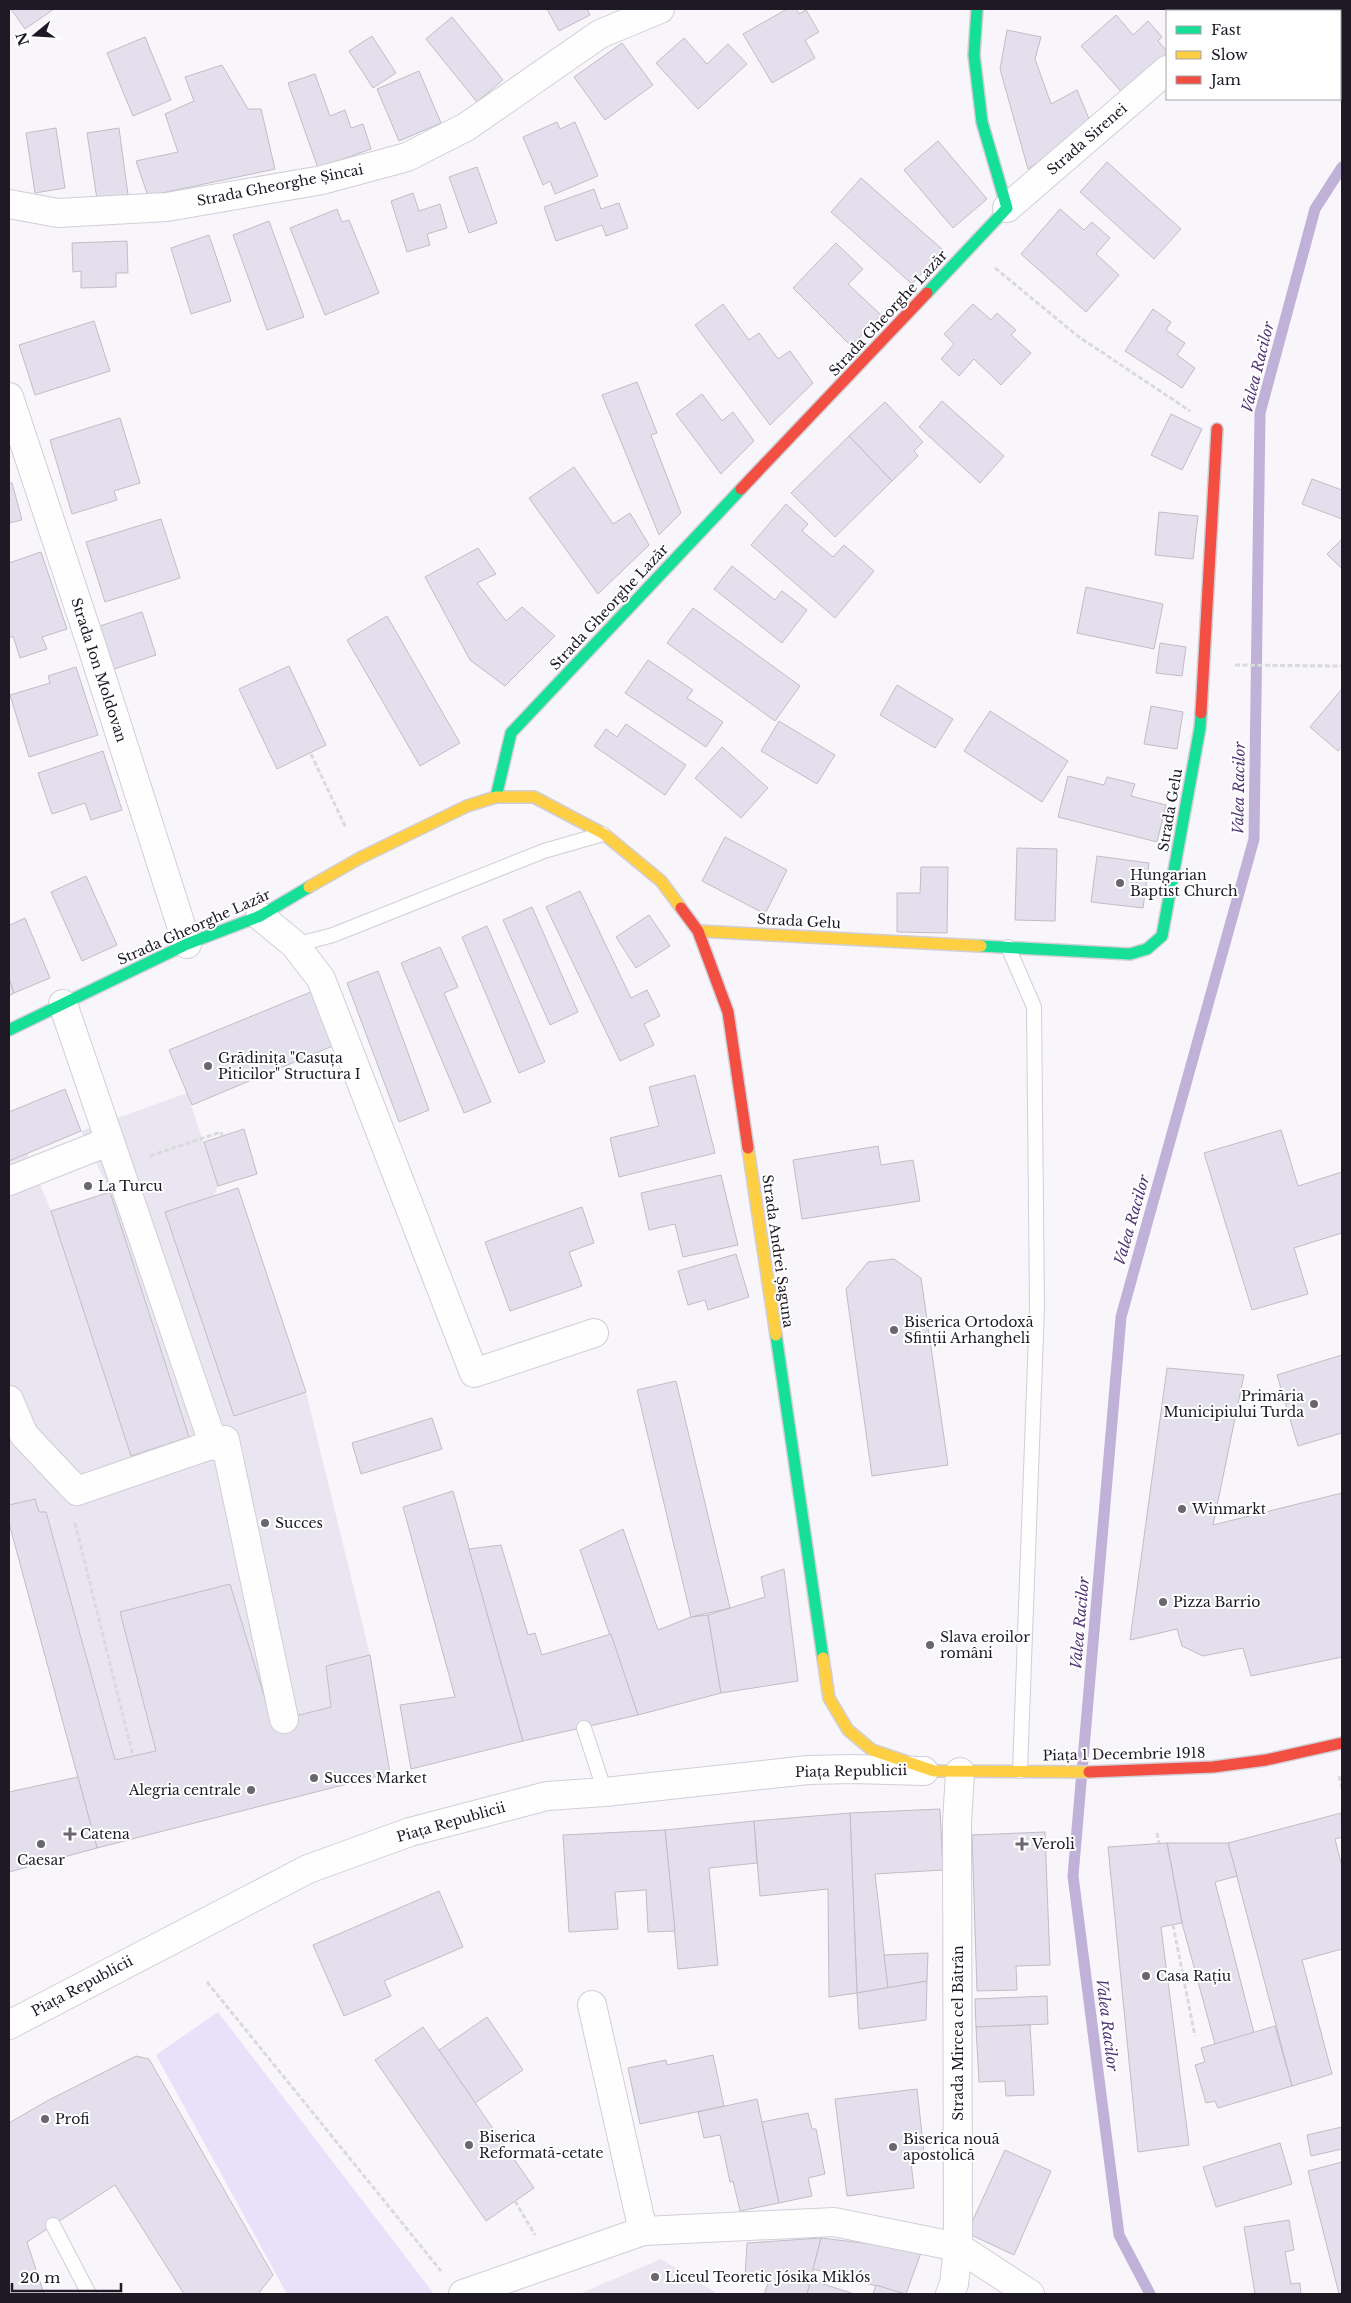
<svg xmlns="http://www.w3.org/2000/svg" width="1351" height="2303" font-family="'Libre Baskerville',serif">
	<style>
		.built { fill: #eae6f1 }
		.green { fill: #e9e0fa }
		.lines { fill: none; stroke-linecap: round; stroke-linejoin: round }
		.stream { stroke: #c0b1d9; stroke-width: 11 }
		.building { fill: #e4dfec; stroke: #c0bdc6 }
		.lane-casing { stroke: #d1ced7; stroke-width: 16 }
		.street-casing { stroke: #d1ced7; stroke-width: 30 }
		.fast-casing { stroke: #d1ced7; stroke-width: 14 }
		.slow-casing { stroke: #d1ced7; stroke-width: 14 }
		.jam-casing { stroke: #d1ced7; stroke-width: 14 }
		.path { stroke: #dadadc; stroke-width: 3; stroke-dasharray: 5 2.5; stroke-linecap: butt }
		.lane { stroke: #fefefe; stroke-width: 14 }
		.street { stroke: #fefefe; stroke-width: 28 }
		.fast { stroke: #16e098; stroke-width: 11 }
		.slow { stroke: #ffcf43; stroke-width: 11 }
		.jam { stroke: #f24e42; stroke-width: 11 }
		.poi-dot { fill: #6a6670; stroke: #fff; stroke-width: 2 }
		.labels { text-anchor: middle; stroke-width: 4; stroke-linejoin: round; paint-order: stroke }
		.street-label { font-size: 14px; fill: #1e1925; stroke: #fff }
		.poi-label { font-size: 14px; fill: #1e1925; stroke: #fff; text-anchor: start }
		.water-label { font-size: 15px; font-style: italic; fill: #513476; stroke: #fff }
	</style>
	<rect width="100%" height="100%" fill="#f8f6fb"/>
	<g class="built">
		<path d="M187,1093L218,1186L213,1197L306,1392L370,1655L326,1666L331,1707L272,1722L230,1584L120,1612L156,1751L115,1760L46,1512H39L35,1499L9,1505V1161L27,1153L51,1211L131,1456L189,1437L110,1192L81,1131Z"/>
		<path d="M661,2259L718,2294H579Z"/>
	</g>
	<path class="green" d="M218,2012L434,2294H287L156,2055Z"/>
	<g class="lines">
		<path class="stream" d="M1150,2294L1119,2235L1073,1876L1121,1317L1254,839L1260,413L1315,209L1342,167"/>
	</g>
	<g class="building">
		<path d="M11,9H54L25,29Z"/>
		<path d="M547,9H587L590,15L559,31Z"/>
		<path d="M787,9H796L799,14L806,10L819,32L805,40L815,58L772,83L743,34Z"/>
		<path d="M1116,15L1133,35L1148,21L1162,37L1158,41L1167,51V58L1125,96L1081,46Z"/>
		<path d="M452,17L503,80L477,102L426,39Z"/>
		<path d="M1007,30L1041,37L1035,59L1051,104L1077,90L1092,126L1028,169L1000,69Z"/>
		<path d="M372,36L396,73L373,88L349,51Z"/>
		<path d="M145,37L171,100L133,116L107,53Z"/>
		<path d="M684,38L707,64L728,44L747,64L698,109L656,63Z"/>
		<path d="M622,43L653,85L605,120L574,77Z"/>
		<path d="M222,65L248,109H261L275,169L148,196L136,161L178,152L165,114L194,101L185,77Z"/>
		<path d="M419,71L441,123L399,141L377,89Z"/>
		<path d="M315,74L330,116L345,110L351,128L363,124L371,149L318,168L288,83Z"/>
		<path d="M557,122L560,129L575,122L598,176L555,194L550,181L543,185L523,137Z"/>
		<path d="M56,128L65,188L35,193L26,133Z"/>
		<path d="M119,128L128,195L97,199L87,133Z"/>
		<path d="M938,141L987,199L953,228L904,170Z"/>
		<path d="M1107,162L1181,229L1154,259L1080,192Z"/>
		<path d="M477,167L497,223L469,233L449,177Z"/>
		<path d="M861,178L943,250L912,284L831,212Z"/>
		<path d="M594,189L601,209L619,203L628,228L606,236L602,225L556,241L544,207Z"/>
		<path d="M413,193L419,211L440,204L447,228L427,234L430,245L407,252L391,201Z"/>
		<path d="M337,209L342,222L349,220L379,293L325,315L290,228Z"/>
		<path d="M1060,209L1084,230L1092,222L1110,238L1096,254L1119,275L1086,312L1021,254Z"/>
		<path d="M269,221L304,317L267,330L233,235Z"/>
		<path d="M209,235L231,301L191,314L171,248Z"/>
		<path d="M127,241L128,273H116V287L81,288V271L73,272L72,243Z"/>
		<path d="M836,243L863,269L848,284L881,315L851,346L793,288Z"/>
		<path d="M723,304L749,340L759,333L778,359L790,351L813,383L770,425L695,325Z"/>
		<path d="M973,304L991,320L997,313L1016,330L1011,335L1031,353L1001,385L974,359L959,376L941,359L954,344L944,334Z"/>
		<path d="M1153,309L1171,322L1166,330L1185,343L1177,355L1195,368L1182,388L1125,351Z"/>
		<path d="M94,321L110,371L35,395L19,345Z"/>
		<path d="M637,382L657,433L651,435L681,513L659,535L602,395Z"/>
		<path d="M702,394L722,421L733,412L754,441L721,474L676,414Z"/>
		<path d="M942,401L1004,456L980,483L919,427Z"/>
		<path d="M885,402L923,442L914,451L918,456L892,481L849,436Z"/>
		<path d="M1171,414L1202,429L1182,470L1151,455Z"/>
		<path d="M120,418L140,483L114,491L117,500L72,514L50,440Z"/>
		<path d="M849,436L892,481L835,537L791,493Z"/>
		<path d="M574,467L613,524L630,513L649,545L598,594L529,498Z"/>
		<path d="M1312,479L1342,490V519L1302,504Z"/>
		<path d="M9,483H12L22,520L9,523Z"/>
		<path d="M786,504L808,524L802,531L833,557L844,545L874,571L835,618L751,545Z"/>
		<path d="M1159,512L1198,516L1193,559L1155,555Z"/>
		<path d="M161,519L180,578L105,602L86,542Z"/>
		<path d="M1342,539V569L1327,554Z"/>
		<path d="M478,548L496,574L477,583L506,621L522,607L555,636L505,686L470,660L425,577Z"/>
		<path d="M41,552L67,629L42,637L47,649L20,658L13,636L9,638V563Z"/>
		<path d="M732,566L775,600L782,591L807,610L782,643L714,589Z"/>
		<path d="M1086,587L1163,604L1154,649L1077,633Z"/>
		<path d="M693,608L800,686L775,721L667,643Z"/>
		<path d="M142,612L156,655L114,669L100,626Z"/>
		<path d="M387,616L460,743L420,766L347,640Z"/>
		<path d="M1160,643L1186,647L1182,676L1156,673Z"/>
		<path d="M648,660L693,690L687,698L723,722L706,747L625,693Z"/>
		<path d="M289,666L326,745L277,769L239,689Z"/>
		<path d="M76,667L98,735L29,757L10,695L50,683L48,676Z"/>
		<path d="M897,685L953,719L935,748L880,715Z"/>
		<path d="M1342,689V746L1338,751L1310,727Z"/>
		<path d="M1151,706L1183,712L1177,749L1144,744Z"/>
		<path d="M990,711L1068,761L1042,802L964,751Z"/>
		<path d="M779,721L835,755L817,784L761,751Z"/>
		<path d="M626,724L686,765L665,795L594,746L606,729L617,737Z"/>
		<path d="M722,747L768,788L741,818L695,778Z"/>
		<path d="M103,751L122,810L91,820L85,803L52,814L38,773Z"/>
		<path d="M1068,776L1104,785L1107,777L1135,784L1131,796L1166,805L1157,842L1058,817Z"/>
		<path d="M725,837L787,870L765,914L702,881Z"/>
		<path d="M1017,848L1057,849L1055,921L1015,920Z"/>
		<path d="M1097,856L1149,863L1143,908L1091,902Z"/>
		<path d="M921,867H948L947,933L897,932V893H920Z"/>
		<path d="M86,876L117,945L82,961L51,892Z"/>
		<path d="M580,891L631,998L647,990L660,1016L644,1024L654,1045L620,1061L546,907Z"/>
		<path d="M532,907L578,1012L550,1025L503,920Z"/>
		<path d="M649,915L670,946L636,968L616,937Z"/>
		<path d="M25,918L50,978L14,993L9,979V923L10,925Z"/>
		<path d="M487,926L545,1062L519,1073L462,937Z"/>
		<path d="M440,947L458,987L444,993L491,1102L464,1113L401,963Z"/>
		<path d="M378,971L429,1110L399,1122L347,983Z"/>
		<path d="M9,979L14,993L9,996Z"/>
		<path d="M313,991L335,1045L192,1105L169,1050Z"/>
		<path d="M695,1075L715,1153L619,1177L610,1138L659,1126L649,1087Z"/>
		<path d="M65,1089L81,1131L9,1161V1112Z"/>
		<path d="M244,1129L257,1174L218,1186L204,1142Z"/>
		<path d="M1281,1130L1298,1186L1342,1172V1233L1294,1248L1308,1294L1252,1310L1204,1153Z"/>
		<path d="M878,1146L881,1165L913,1160L920,1201L802,1219L793,1160Z"/>
		<path d="M721,1175L738,1245L683,1257L675,1224L649,1230L641,1193Z"/>
		<path d="M238,1188L306,1392L234,1416L165,1212Z"/>
		<path d="M110,1192L189,1437L131,1456L51,1211Z"/>
		<path d="M582,1207L594,1243L569,1252L582,1286L510,1311L485,1242Z"/>
		<path d="M736,1254L749,1297L708,1310L705,1300L688,1305L678,1271Z"/>
		<path d="M894,1259L921,1278L948,1465L872,1476L846,1289L868,1262Z"/>
		<path d="M1342,1355V1433L1298,1446L1277,1375Z"/>
		<path d="M1167,1368L1244,1375L1213,1525L1342,1493V1657L1251,1676L1243,1648L1203,1656L1182,1646L1177,1629L1130,1640Z"/>
		<path d="M676,1381L730,1608L691,1617L637,1390Z"/>
		<path d="M432,1418L442,1449L361,1474L352,1443Z"/>
		<path d="M453,1491L523,1741L411,1769L400,1705L455,1697L403,1507Z"/>
		<path d="M35,1499L39,1512H46L115,1760L156,1751L120,1612L230,1584L272,1722L331,1707L326,1666L370,1655L390,1773L97,1848L9,1523V1505Z"/>
		<path d="M623,1529L658,1630L691,1617L708,1615L721,1693L638,1715L580,1550Z"/>
		<path d="M501,1545L528,1635L535,1633L542,1655L611,1634L638,1715L523,1741L469,1549Z"/>
		<path d="M784,1569L798,1681L721,1693L708,1615L765,1597L761,1577Z"/>
		<path d="M78,1777L97,1848L9,1872V1792Z"/>
		<path d="M940,1809L943,1870L875,1874L888,1988L857,1993L850,1813Z"/>
		<path d="M850,1813L857,1993L829,1997L828,1889L760,1896L754,1821Z"/>
		<path d="M1341,1813L1342,1837L1335,1839L1342,1867V1949L1302,1960L1332,2074L1292,2086L1228,1843Z"/>
		<path d="M754,1821L757,1863L709,1868L718,1965L678,1969L665,1830Z"/>
		<path d="M665,1830L675,1931L648,1932L646,1890L615,1892L618,1929L569,1932L563,1835Z"/>
		<path d="M1045,1832L1050,1965L1016,1966L1017,1990L977,1991L972,1835Z"/>
		<path d="M1167,1843H1228L1237,1876L1215,1882L1254,2033L1215,2044L1182,1923Z"/>
		<path d="M1167,1843L1182,1923L1161,1927L1189,2145L1138,2152L1108,1847Z"/>
		<path d="M439,1891L463,1947L384,1981L391,1996L344,2016L313,1945Z"/>
		<path d="M928,1953L927,1981L888,1988L884,1955Z"/>
		<path d="M927,1981L926,2020L859,2029L857,1993Z"/>
		<path d="M1047,1996L1048,2024L976,2027L975,1999Z"/>
		<path d="M487,2017L523,2070L475,2103L439,2050Z"/>
		<path d="M1030,2025L1034,2095L1006,2096L1005,2081L979,2082L976,2027Z"/>
		<path d="M1275,2026L1292,2086L1218,2108L1215,2101L1206,2103L1195,2065L1205,2062L1201,2048Z"/>
		<path d="M423,2027L534,2188L486,2221L375,2060Z"/>
		<path d="M713,2055L724,2106L640,2124L628,2068L666,2060L667,2065Z"/>
		<path d="M136,2056L149,2059L273,2275L258,2294H184L115,2185L27,2242L44,2294H9V2123L47,2101Z"/>
		<path d="M917,2089L924,2152L910,2154L914,2188L847,2196L835,2099Z"/>
		<path d="M757,2099L779,2203L740,2211L733,2181L730,2182L720,2135L704,2138L698,2112Z"/>
		<path d="M808,2113L812,2129H816L825,2174L808,2178L812,2196L779,2203L762,2122Z"/>
		<path d="M1342,2127V2149L1311,2156L1307,2135Z"/>
		<path d="M1280,2143L1292,2184L1216,2207L1203,2167Z"/>
		<path d="M1005,2150L1051,2171L1014,2255L967,2233Z"/>
		<path d="M1342,2162V2294H1339L1308,2171Z"/>
		<path d="M1289,2220L1294,2250L1285,2252L1291,2284L1300,2283L1301,2294H1255L1244,2227Z"/>
		<path d="M821,2238L807,2294H764L771,2276L745,2277L747,2243Z"/>
		<path d="M821,2238L922,2250L906,2294L813,2269Z"/>
		<path d="M811,2280L854,2294H807Z"/>
		<path d="M876,2285L905,2294H873Z"/>
	</g>
	<g class="lines">
		<defs>
			<g id="lane">
				<path d="M295,945L333,935L544,851L603,834"/>
				<path d="M1008,947L1034,1007L1037,1307L1020,1771"/>
				<path d="M584,1728L605,1792"/>
				<path d="M53,2225L89,2294"/>
			</g>
			<g id="street">
				<path d="M1241,11L1245,9"/>
				<path d="M9,204L58,213L167,207L322,180L407,157L466,127L600,34L660,9"/>
				<path d="M1007,208L1167,70"/>
				<path d="M9,397L93,650L187,944"/>
				<path d="M260,916L295,945L321,979L474,1373L594,1333"/>
				<path d="M63,1004L214,1446"/>
				<path d="M9,1181L110,1141"/>
				<path d="M9,1400L24,1435L77,1491L225,1440L284,1719"/>
				<path d="M592,2005L643,2231"/>
				<path d="M9,2025L308,1869L410,1832L547,1796L605,1792L808,1770L852,1769L924,1771"/>
				<path d="M463,2294L643,2231L834,2222L958,2247L1030,2294"/>
				<path d="M950,2294L954,2284L958,2247L957,1823L960,1772"/>
			</g>
			<g id="fast">
				<path d="M927,293L1007,208L982,122L974,55L977,9"/>
				<path d="M496,797L511,733L741,489"/>
				<path d="M981,946L1130,954L1147,949L1162,936L1200,728L1201,713"/>
				<path d="M9,1030L187,944L260,916L309,887"/>
				<path d="M776,1335L823,1658"/>
			</g>
			<g id="slow">
				<path d="M309,887L360,858L467,806L496,797H534L604,834L661,881L681,908"/>
				<path d="M698,931L981,946"/>
				<path d="M748,1148L776,1335"/>
				<path d="M823,1658L829,1698L848,1730L872,1750L934,1771L1089,1772"/>
			</g>
			<g id="jam">
				<path d="M741,489L927,293"/>
				<path d="M1201,713L1217,429"/>
				<path d="M681,908L698,931L728,1012L748,1148"/>
				<path d="M1089,1772L1213,1767L1266,1760L1342,1743"/>
			</g>
		</defs>
		<use href="#lane" class="lane-casing"/>
		<use href="#street" class="street-casing"/>
		<use href="#fast" class="fast-casing"/>
		<use href="#slow" class="slow-casing"/>
		<use href="#jam" class="jam-casing"/>
		<g class="path">
			<path d="M995,268L1079,337L1190,411"/>
			<path d="M1235,665L1342,666"/>
			<path d="M311,754L346,828"/>
			<path d="M150,1156L221,1132L222,1136"/>
			<path d="M75,1523L133,1756"/>
			<path d="M1339,1776L1342,1788"/>
			<path d="M1157,1833L1159,1843"/>
			<path d="M1173,1925L1195,2036"/>
			<path d="M207,1982L441,2271"/>
			<path d="M515,2201L535,2235"/>
		</g>
		<use href="#lane" class="lane"/>
		<use href="#street" class="street"/>
		<use href="#fast" class="fast"/>
		<use href="#slow" class="slow"/>
		<use href="#jam" class="jam"/>
	</g>
	<g class="poi-dot">
		<circle cx="1120" cy="883" r="5"/>
		<circle cx="208" cy="1066" r="5"/>
		<circle cx="88" cy="1186" r="5"/>
		<circle cx="894" cy="1330" r="5"/>
		<circle cx="1314" cy="1404" r="5"/>
		<circle cx="1182" cy="1509" r="5"/>
		<circle cx="265" cy="1523" r="5"/>
		<circle cx="1163" cy="1602" r="5"/>
		<circle cx="930" cy="1645" r="5"/>
		<circle cx="314" cy="1778" r="5"/>
		<circle cx="251" cy="1790" r="5"/>
		<path d="M67.5 1826.5h5v5h5v5h-5v5h-5v-5h-5v-5h5z"/>
		<circle cx="41" cy="1844" r="5"/>
		<path d="M1019.5 1836.5h5v5h5v5h-5v5h-5v-5h-5v-5h5z"/>
		<circle cx="1146" cy="1976" r="5"/>
		<circle cx="45" cy="2119" r="5"/>
		<circle cx="469" cy="2145" r="5"/>
		<circle cx="893" cy="2147" r="5"/>
		<circle cx="655" cy="2277" r="5"/>
	</g>
	<g class="labels">
		<g class="street-label">
			<text transform="translate(1087 139) rotate(-41)" y="5">Strada Sirenei</text>
			<text transform="translate(280 185) rotate(-11)" y="5">Strada Gheorghe Șincai</text>
			<text transform="translate(888 313) rotate(-47)" y="5">Strada Gheorghe Lazăr</text>
			<text transform="translate(609 607) rotate(-47)" y="5">Strada Gheorghe Lazăr</text>
			<text transform="translate(99 670) rotate(72)" y="5">Strada Ion Moldovan</text>
			<text transform="translate(1170 810) rotate(-80)" y="5">Strada Gelu</text>
			<text transform="translate(799 921) rotate(3)" y="5">Strada Gelu</text>
			<text transform="translate(194 927) rotate(-24)" y="5">Strada Gheorghe Lazăr</text>
			<text transform="translate(778 1251) rotate(82)" y="5">Strada Andrei Șaguna</text>
			<text transform="translate(1124 1754) rotate(-1)" y="5">Piața 1 Decembrie 1918</text>
			<text transform="translate(851 1771) rotate(-1)" y="5">Piața Republicii</text>
			<text transform="translate(451 1822) rotate(-16)" y="5">Piața Republicii</text>
			<text transform="translate(82 1986) rotate(-28)" y="5">Piața Republicii</text>
			<text transform="translate(958 2033) rotate(-90)" y="5">Strada Mircea cel Bătrân</text>
		</g>
		<g class="poi-label">
			<text x="1130" y="880">Hungarian<tspan x="1130" dy="16">Baptist Church</tspan></text>
			<text x="218" y="1063">Grădinița "Casuța<tspan x="218" dy="16">Piticilor" Structura I</tspan></text>
			<text x="98" y="1191">La Turcu</text>
			<text x="904" y="1327">Biserica Ortodoxă<tspan x="904" dy="16">Sfinții Arhangheli</tspan></text>
			<text x="1304" y="1401" text-anchor="end">Primăria<tspan x="1304" dy="16">Municipiului Turda</tspan></text>
			<text x="1192" y="1514">Winmarkt</text>
			<text x="275" y="1528">Succes</text>
			<text x="1173" y="1607">Pizza Barrio</text>
			<text x="940" y="1642">Slava eroilor<tspan x="940" dy="16">români</tspan></text>
			<text x="324" y="1783">Succes Market</text>
			<text x="241" y="1795" text-anchor="end">Alegria centrale</text>
			<text x="80" y="1839">Catena</text>
			<text x="1032" y="1849">Veroli</text>
			<text x="41" y="1865" text-anchor="middle">Caesar</text>
			<text x="1156" y="1981">Casa Rațiu</text>
			<text x="55" y="2124">Profi</text>
			<text x="479" y="2142">Biserica<tspan x="479" dy="16">Reformată-cetate</tspan></text>
			<text x="903" y="2144">Biserica nouă<tspan x="903" dy="16">apostolică</tspan></text>
			<text x="665" y="2282">Liceul Teoretic Jósika Miklós</text>
		</g>
		<g class="water-label">
			<text transform="translate(1258 367) rotate(-76)" y="5">Valea Racilor</text>
			<text transform="translate(1239 788) rotate(-89)" y="5">Valea Racilor</text>
			<text transform="translate(1132 1220) rotate(-74)" y="5">Valea Racilor</text>
			<text transform="translate(1080 1623) rotate(-85)" y="5">Valea Racilor</text>
			<text transform="translate(1107 2025) rotate(83)" y="5">Valea Racilor</text>
		</g>
	</g>
	<rect width="1351" height="2303" fill="none" stroke="#1e1925" stroke-width="20"/>
	<rect x="1166" y="10" width="175" height="90" fill="#ffffff" stroke="#a5a3a8"/>
	<rect x="1176" y="26" width="25" height="8" fill="#16e098" stroke="#a5a3a8"/>
	<text x="1211" y="35" font-size="15" fill="#1e1925">Fast</text>
	<rect x="1176" y="51" width="25" height="8" fill="#ffcf43" stroke="#a5a3a8"/>
	<text x="1211" y="60" font-size="15" fill="#1e1925">Slow</text>
	<rect x="1176" y="76" width="25" height="8" fill="#f24e42" stroke="#a5a3a8"/>
	<text x="1211" y="85" font-size="15" fill="#1e1925">Jam</text>
	<g transform="translate(35 35) rotate(252)" stroke="#ffffff" stroke-width="4" paint-order="stroke">
	<path d="M0-4L9 19L0 12L-9 19Z" fill="#1e1925"/>
	<text y="-8" font-size="14" font-weight="bold" text-anchor="middle" fill="#1e1925">N</text>
	</g>
	<path d="M12 2283v8h109v-8" fill="none" stroke="#1e1925" stroke-width="2.5"/>
	<text x="20" y="2283" font-size="15" fill="#1e1925" stroke="#ffffff" stroke-width="4" paint-order="stroke">20 m</text>
</svg>
